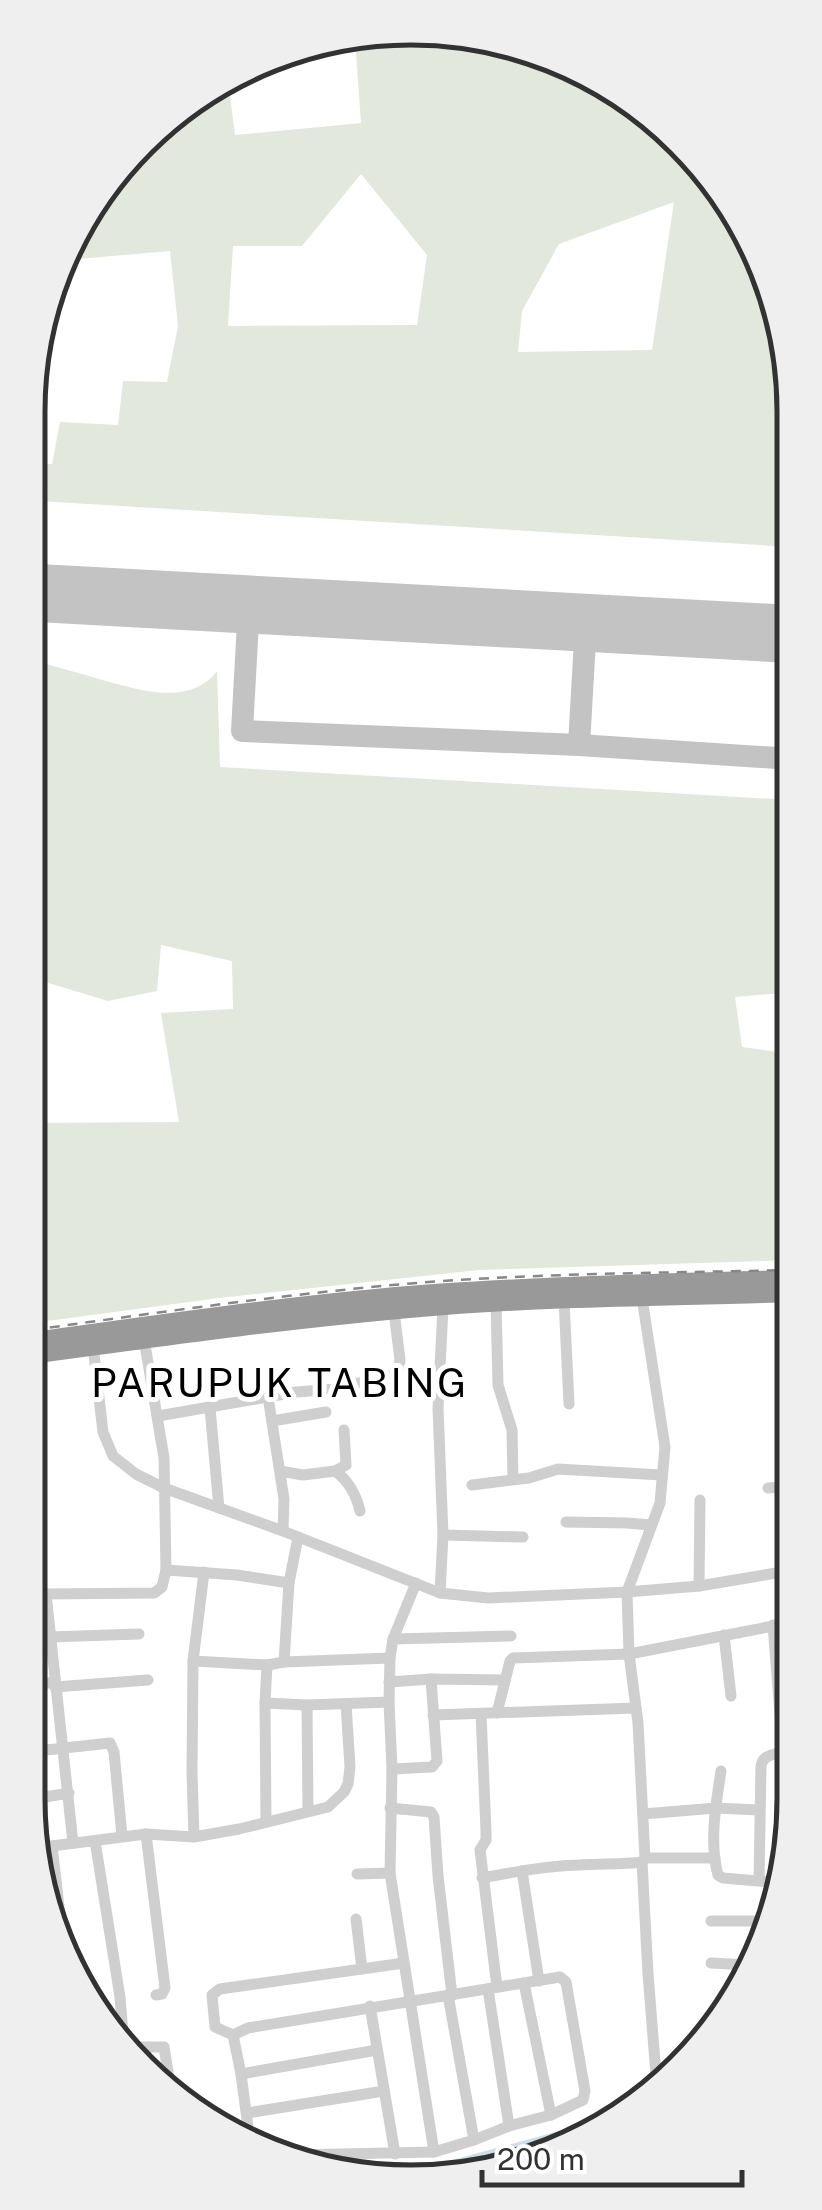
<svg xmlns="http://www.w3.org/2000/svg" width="822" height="2210" font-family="'Public Sans',sans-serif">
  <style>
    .green { fill: #e2e8dc; fill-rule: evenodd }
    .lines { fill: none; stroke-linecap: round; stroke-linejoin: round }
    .river { stroke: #cddfe9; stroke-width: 15 }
    .taxiway { stroke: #c3c3c3; stroke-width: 22 }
    .runway { stroke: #c3c3c3; stroke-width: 58 }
    .minor { stroke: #cfcfcf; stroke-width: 11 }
    .highway { stroke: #999; stroke-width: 18 }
    .rail { stroke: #878787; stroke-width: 2.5; stroke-dasharray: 10 8; stroke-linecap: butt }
    .labels { text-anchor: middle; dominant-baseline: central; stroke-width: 10; stroke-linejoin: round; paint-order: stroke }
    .quarter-label { font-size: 40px; letter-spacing: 2.5px; fill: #000; stroke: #fff }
    .rim { fill: none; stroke: #323232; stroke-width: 5 }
  </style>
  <rect width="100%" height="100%" fill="#fff"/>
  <g class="green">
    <path d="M396,33L511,41L603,79L699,158L755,242L791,360L792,547L39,501V464H52L60,422L118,425L123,381L167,382L178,326L170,251L66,260L107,177L217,81L228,80L235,135L361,123L355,39ZM361,174L427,255L417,325L228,326L233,246H302ZM674,202L652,350L518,352L522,311L559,244Z"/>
    <path d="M38,662C58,667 79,673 99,679C136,689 189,708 217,671L220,767L792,800L793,992L735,997L742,1047L793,1054V1260L479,1270L219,1298L32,1323L34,1123L179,1122L161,1013L233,1009L232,961L161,945L157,991L108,1001L35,979Z"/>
  </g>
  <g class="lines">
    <path class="river" d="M338,2171L448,2169L606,2126"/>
    <g class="taxiway">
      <path d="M249,604L242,731L579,745L792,759"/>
      <path d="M579,745L586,622"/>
    </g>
    <path class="runway" d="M38,593L792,634"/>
    <g class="minor">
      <path d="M564,1300L569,1404"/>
      <path d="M496,1303L498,1385L512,1430L513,1479"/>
      <path d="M93,1346L103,1432L113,1456L136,1474L164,1488L283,1531L440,1593L488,1598L627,1592L699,1586L794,1570"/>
      <path d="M268,1397L284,1499L283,1531"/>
      <path d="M210,1408L219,1508"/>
      <path d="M158,1416L296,1392L336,1389L393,1374L399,1368L400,1360L394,1311"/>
      <path d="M272,1421L326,1412"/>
      <path d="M280,1471L303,1475L335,1471C349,1481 356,1494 360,1511"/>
      <path d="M335,1471L346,1465L344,1430"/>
      <path d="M472,1485L529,1478L558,1469L661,1475"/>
      <path d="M768,1488L794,1486"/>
      <path d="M566,1522L627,1523L651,1525"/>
      <path d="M443,1535L523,1537"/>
      <path d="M30,1549L39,1548V1594H46L73,1843"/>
      <path d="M166,1570L237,1575L289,1583"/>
      <path d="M699,1586L700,1500"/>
      <path d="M440,1593L443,1535L438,1408L443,1307"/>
      <path d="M46,1594L154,1593L162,1587L166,1570L164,1458L144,1339"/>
      <path d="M773,1625L783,1752L787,1755L794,1756"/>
      <path d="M724,1635L731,1696"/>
      <path d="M393,1639L416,1583"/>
      <path d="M29,1640L50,1637L139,1634"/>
      <path d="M193,1661L267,1665L284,1662L390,1658"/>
      <path d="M284,1662L289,1583L298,1537"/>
      <path d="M389,1682L431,1679L505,1680"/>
      <path d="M29,1686L55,1682"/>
      <path d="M55,1687L148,1680"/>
      <path d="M265,1703L307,1705L389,1702"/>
      <path d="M307,1705L308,1810"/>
      <path d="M497,1713L510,1661L513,1658L629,1654L794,1622"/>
      <path d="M481,1714L486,1831V1840L480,1850L497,1987"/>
      <path d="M433,1715L636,1708"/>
      <path d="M28,1752L110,1743L114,1752L122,1836"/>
      <path d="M392,1769L432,1767L437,1761L431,1679"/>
      <path d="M721,1771C716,1804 709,1843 718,1875L723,1878L783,1883"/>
      <path d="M28,1800L69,1793"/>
      <path d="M390,1808L431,1812L434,1817L438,1876L452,1995"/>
      <path d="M643,1814L716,1808L758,1810"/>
      <path d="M266,1821L265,1703L267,1665"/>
      <path d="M146,1834L165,1988L162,1994L156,1995"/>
      <path d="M194,1837L192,1772L193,1661L204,1572"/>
      <path d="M95,1841L120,1997L124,2047"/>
      <path d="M52,1846L64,1950"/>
      <path d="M36,1848L146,1834L194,1837L239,1829L328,1807L344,1792L348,1784L350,1767L346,1704"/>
      <path d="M645,1858H715"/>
      <path d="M642,1862L648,1974L657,2087"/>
      <path d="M522,1871L539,1981"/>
      <path d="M357,1874L390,1873"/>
      <path d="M482,1878C514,1872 546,1866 578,1865C600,1863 621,1865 642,1862L645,1858L638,1723L629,1654L627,1592L660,1503L665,1447L642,1298"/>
      <path d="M759,1880L761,1766C763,1755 772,1755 783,1752"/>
      <path d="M356,1919L362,1969"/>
      <path d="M711,1921H770"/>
      <path d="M770,1921L772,1883"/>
      <path d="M711,1963L749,1965"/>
      <path d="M524,1983L551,2115"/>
      <path d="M488,1989L509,2126"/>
      <path d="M448,1995L474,2140"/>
      <path d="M370,2006L395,2154"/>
      <path d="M233,2035L241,2074L250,2142"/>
      <path d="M120,2047H164L170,2084L168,2089"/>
      <path d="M241,2074L377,2050"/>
      <path d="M247,2113L384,2091"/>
      <path d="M434,2152L390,1873L392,1769L389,1702L390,1658L393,1639L511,1636"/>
      <path d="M291,2155L434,2152L474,2140L509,2126L551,2115L583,2100L585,2091L566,1982L560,1977L248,2028L233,2035L215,2027L212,1995L220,1989L404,1963"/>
      <path d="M477,2175H479"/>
    </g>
    <g class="highway">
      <path d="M32,1341C166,1323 299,1303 434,1293C554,1285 673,1282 793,1279"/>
      <path d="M31,1355C169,1336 307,1317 445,1306C561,1297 677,1297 793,1293"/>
    </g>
    <path class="rail" d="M32,1330C155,1313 279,1295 404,1284C533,1273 663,1273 793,1270"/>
  </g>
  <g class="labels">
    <g class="quarter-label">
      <text x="280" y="1382">PARUPUK TABING</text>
    </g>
  </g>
  <path d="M0 0H822V2210H0ZM411 45H411A366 366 0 0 1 777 411V1799A366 366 0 0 1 411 2165H411A366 366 0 0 1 45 1799V411A366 366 0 0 1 411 45Z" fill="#efefef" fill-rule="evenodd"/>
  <path class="rim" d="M411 45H411A366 366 0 0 1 777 411V1799A366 366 0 0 1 411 2165H411A366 366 0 0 1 45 1799V411A366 366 0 0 1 411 45Z"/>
  <path d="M482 2170v15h260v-15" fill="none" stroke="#323232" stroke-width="5"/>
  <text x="497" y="2170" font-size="30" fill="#323232" stroke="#ffffff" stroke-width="8" paint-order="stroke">200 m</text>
</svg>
